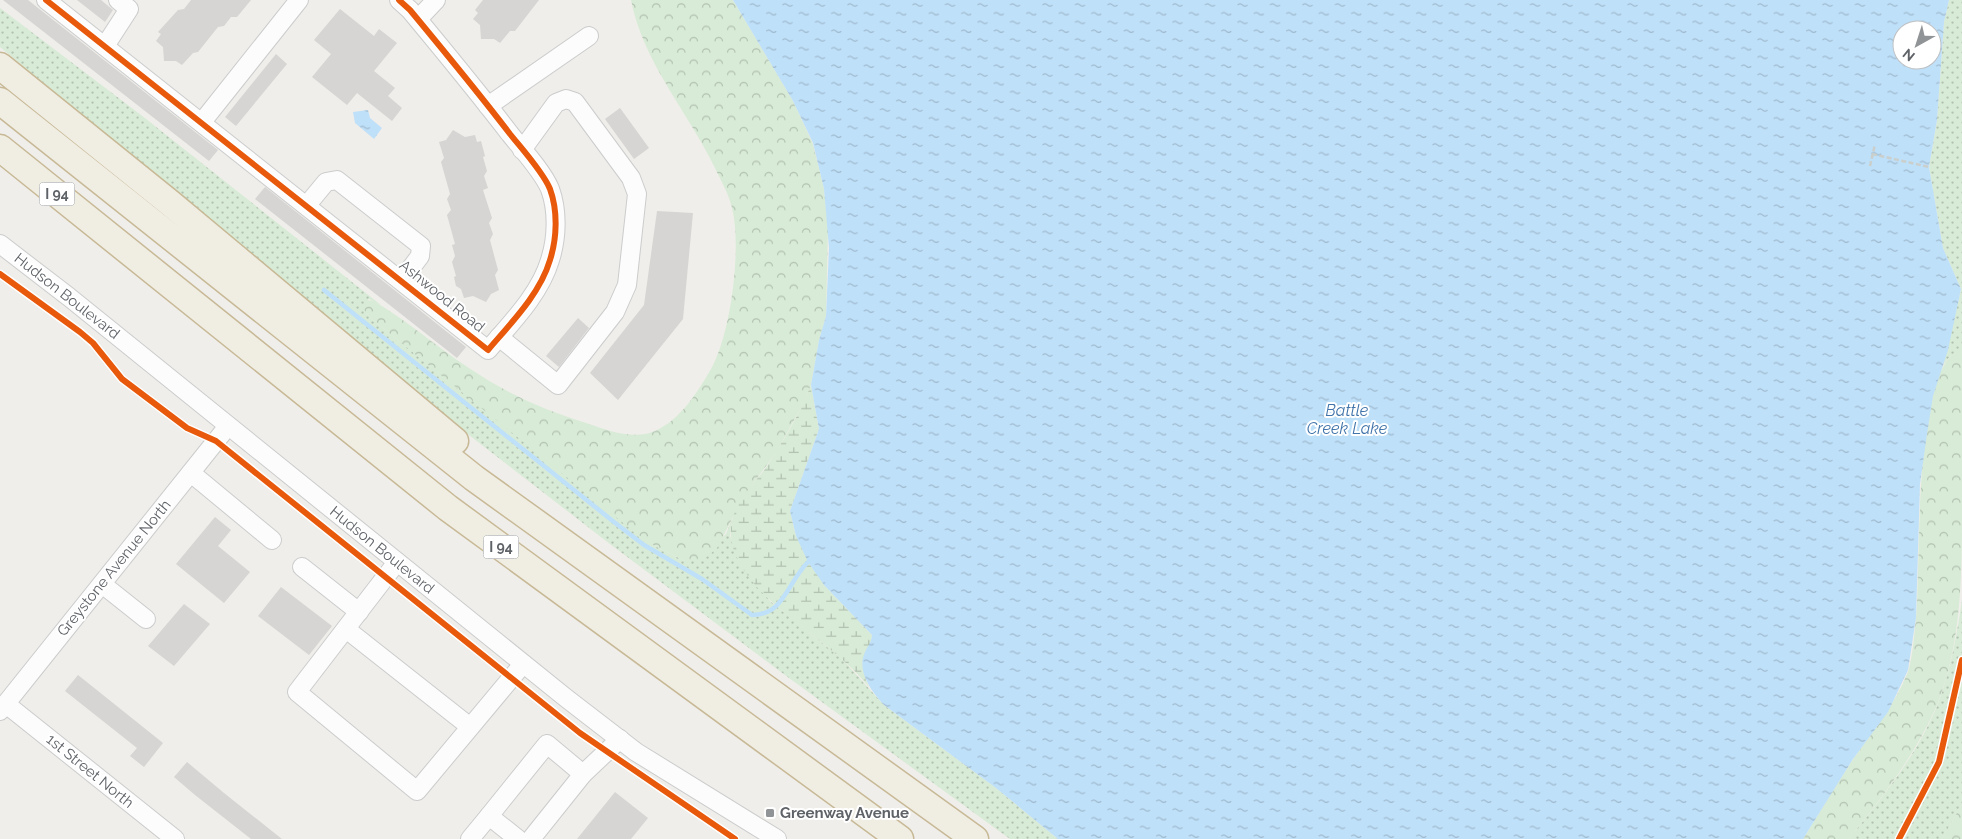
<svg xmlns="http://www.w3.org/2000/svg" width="1962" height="839" font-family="Raleway,sans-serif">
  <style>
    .grass { fill: url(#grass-dots) }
    .forest { fill: url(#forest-crowns) }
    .wetland { fill: url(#wetland-marsh) }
    .water { fill: url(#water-ripples); fill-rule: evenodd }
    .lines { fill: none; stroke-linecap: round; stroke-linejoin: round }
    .stream { stroke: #bfe0f9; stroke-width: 4.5 }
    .building { fill: #d6d5d3 }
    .minor-casing { stroke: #cbcccc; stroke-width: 20 }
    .highway-casing { stroke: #c8b996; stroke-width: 29 }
    .path { stroke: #cacfcc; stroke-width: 2.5; stroke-dasharray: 5 2.5; stroke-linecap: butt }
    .minor { stroke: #fdfcfc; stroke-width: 18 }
    .highway { stroke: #f0ede3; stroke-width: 26 }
    .cycleway-casing { stroke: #fff; stroke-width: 9 }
    .cycleway { stroke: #e8590c; stroke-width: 6 }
    .poi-dot { fill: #919496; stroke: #fff; stroke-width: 2 }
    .labels { text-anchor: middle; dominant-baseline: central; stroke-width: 4; stroke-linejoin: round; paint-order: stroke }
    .shield { fill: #fff; stroke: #8f9295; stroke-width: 1 }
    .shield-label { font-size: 14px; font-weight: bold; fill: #5f6368 }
    .street-label { font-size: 15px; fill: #5f6368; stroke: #fff }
    .poi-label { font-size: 15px; font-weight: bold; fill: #5f6368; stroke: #fff; text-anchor: start }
    .water-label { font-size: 16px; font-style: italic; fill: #4174aa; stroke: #fff }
  </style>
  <defs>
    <pattern id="grass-dots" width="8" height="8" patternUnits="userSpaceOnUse" patternTransform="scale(1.25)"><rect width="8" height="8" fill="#d8ebd6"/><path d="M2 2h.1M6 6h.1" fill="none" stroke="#b2c2b1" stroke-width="1.8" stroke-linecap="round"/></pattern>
    <pattern id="forest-crowns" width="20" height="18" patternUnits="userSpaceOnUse" patternTransform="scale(1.25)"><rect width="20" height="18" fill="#d8ebd6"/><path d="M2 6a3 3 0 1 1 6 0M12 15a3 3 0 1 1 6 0" fill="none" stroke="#b2c2b1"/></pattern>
    <pattern id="wetland-marsh" width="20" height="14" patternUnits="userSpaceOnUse" patternTransform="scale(1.25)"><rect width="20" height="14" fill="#d8ebd6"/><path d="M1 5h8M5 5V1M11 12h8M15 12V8" fill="none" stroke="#b2c2b1"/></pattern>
    <pattern id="water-ripples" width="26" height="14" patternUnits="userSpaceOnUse" patternTransform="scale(1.25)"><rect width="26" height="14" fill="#bfe0f9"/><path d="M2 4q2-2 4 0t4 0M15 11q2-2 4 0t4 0" fill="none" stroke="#9eb9cd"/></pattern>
  </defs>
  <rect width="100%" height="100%" fill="#efeeea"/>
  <g class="grass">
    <path d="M1949,0H1962V351C1954,351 1947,359 1943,366L1961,289L1943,248L1929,167L1937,120L1944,22Z"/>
    <path d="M0,8L141,115L381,305L369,299L364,304L367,314L373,320L653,545L685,561H698L726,534L732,519L730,536L744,568L770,601L842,659L884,705L996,788L1058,839H1010L789,678L610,544L456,425L0,47Z"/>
    <path d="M1962,600V804L1942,839H1849C1883,796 1919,753 1939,701C1951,668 1957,634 1962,600Z"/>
  </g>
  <g class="forest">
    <path d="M631,0H733L793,101L813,144L824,189L828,228L826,316L819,340L811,385L803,404L777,451L744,496L717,548L708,556L698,561H685L653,545L633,531L373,320C367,314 360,309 366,300L374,301C412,324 445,354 483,377C516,398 551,412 589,424C609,431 634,440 655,431C680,420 698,392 711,369C731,334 742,247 732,208C729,194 721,181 715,168C688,112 643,62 631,0Z"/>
    <path d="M1958,351H1962C1962,403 1962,454 1962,506C1962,573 1962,640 1938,703C1916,754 1883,796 1849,839H1803C1820,812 1836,784 1854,758C1874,730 1895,704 1908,672C1913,656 1914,635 1916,619C1921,571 1913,371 1958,351Z"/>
    <path d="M1962,804V839H1942Z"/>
  </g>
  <path class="wetland" d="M811,385L819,429L790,511L796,536L824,585L872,635L871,644L865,652L866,680L869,687C856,671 841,658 825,645C789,616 710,565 736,509C743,494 755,482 765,469C783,442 799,415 811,385Z"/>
  <g class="water">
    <path d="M733,0H1949L1944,22L1937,120L1929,167L1943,248L1961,289L1948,350L1933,396L1927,434L1920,484L1916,618L1908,670L1888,712L1853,759L1803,839H1058L996,788L884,705C872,692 856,671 865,652C868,645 871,644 872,635L824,585L808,562L796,536L790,511L819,429L811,385L819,340L826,316L829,248L824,189L813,143L793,101ZM1902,30H1932V60H1902Z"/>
    <path d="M368,110L370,118L382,128L374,139L355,123L353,112Z"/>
  </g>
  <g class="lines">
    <path class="stream" d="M324,290L614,522L644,545L702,579L752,615C784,615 787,583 808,562"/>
  </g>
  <g class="building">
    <path d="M3,0H28L218,150L209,161Z"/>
    <path d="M77,0H101L113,10L105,22Z"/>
    <path d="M191,0H251L237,17H231L224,26L218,27L198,52L193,53L182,65L176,61H164L163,47L156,41L161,34L158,32L178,10L184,9Z"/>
    <path d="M483,0H539L515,31H510L500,43L494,39H481L480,25L473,19L478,13L475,10Z"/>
    <path d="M340,9L374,36L379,29L397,43L374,71L395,88L388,96L402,108L392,121L357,93L347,105L312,77L331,54L314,40Z"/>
    <path d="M276,54L287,64L236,126L225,117Z"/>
    <path d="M620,108L649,148L634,159L605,119Z"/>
    <path d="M453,130L465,137L475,135L477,142L481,141L485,156L483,157L487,171L484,176L488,188L483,190L492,218L489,223L493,234L490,240L498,270L495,275L499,290L491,294L486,302L473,296L464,298L461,289L456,286L454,277L456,276L452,262L455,256L452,245L455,244L447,215L451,210L447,199L450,194L441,162L444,158L439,142L446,140Z"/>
    <path d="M265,187L466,347L457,358L255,199Z"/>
    <path d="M657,211L693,213L683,319L618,400L590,373L644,305Z"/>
    <path d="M578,318L589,328L559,367L546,356Z"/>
    <path d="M215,517L231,530L218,546L250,572L224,603L176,564Z"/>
    <path d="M281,587L332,626L309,655L258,616Z"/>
    <path d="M184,604L210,624L174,666L148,646Z"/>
    <path d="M78,675L163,743L144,767L130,756L137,748L65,691Z"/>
    <path d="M187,762L224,793L282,839H251L195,795L174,777Z"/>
    <path d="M615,792L648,818L631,839H577Z"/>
  </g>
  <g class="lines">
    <defs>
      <g id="minor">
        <path d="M46,0L488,350C511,323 540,294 550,260C557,238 558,211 550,189C543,172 522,149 510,134C478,92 444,51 410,10L399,0"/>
        <path d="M418,19L436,0"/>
        <path d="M105,46L129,9L118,0"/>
        <path d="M488,106L589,36"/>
        <path d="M202,122L299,0"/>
        <path d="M307,205L326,182L337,180L421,246L420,256L402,280"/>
        <path d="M0,244L69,297L566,698L636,752L777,839"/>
        <path d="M499,337L558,385L615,312L627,285L637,194L631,178L575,102L566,99L556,103L522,150"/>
        <path d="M191,473L272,540"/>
        <path d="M397,562L297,692L417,791L523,664"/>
        <path d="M302,567L359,612"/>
        <path d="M102,584L146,619"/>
        <path d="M346,629L469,726"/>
        <path d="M6,704L175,839"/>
        <path d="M0,711L228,426"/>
        <path d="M470,839L489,816"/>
        <path d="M518,839L489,816L547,744L583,774"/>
        <path d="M531,839L583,774L620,739"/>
      </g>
      <g id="highway">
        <path d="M0,66L170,203L455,441"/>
        <path d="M0,101L474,478L975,839"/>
        <path d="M0,148L448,508L900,839"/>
      </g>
    </defs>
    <use href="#minor" class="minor-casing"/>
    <use href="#highway" class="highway-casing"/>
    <g class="path">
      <path d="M1872,154L1929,167"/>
      <path d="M1870,166L1875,144"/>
    </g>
    <use href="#minor" class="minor"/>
    <use href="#highway" class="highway"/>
    <defs>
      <g id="cycleway">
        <path d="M46,0L488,350C511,323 540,294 550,260C557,238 558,211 550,189C543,172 522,149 510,134C478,92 444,51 410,10L399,0"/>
        <path d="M0,274L80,332L93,343L122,379L187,428L216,441L580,733L735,839"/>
        <path d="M1899,839L1939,762L1962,660"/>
      </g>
    </defs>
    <use href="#cycleway" class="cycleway-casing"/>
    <use href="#cycleway" class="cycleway"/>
  </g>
  <rect class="poi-dot" x="765" y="808" width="10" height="10" rx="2.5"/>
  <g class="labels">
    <g class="shield">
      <rect x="39.5" y="182.5" width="35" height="23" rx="4"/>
      <rect x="483.5" y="535.5" width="35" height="23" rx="4"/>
    </g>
    <g class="shield-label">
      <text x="57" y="194">I 94</text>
      <text x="501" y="547">I 94</text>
    </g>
    <g class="street-label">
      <text transform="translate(67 296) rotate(38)">Hudson Boulevard</text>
      <text transform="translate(442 296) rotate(39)">Ashwood Road</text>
      <text transform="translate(382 550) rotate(39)">Hudson Boulevard</text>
      <text transform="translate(114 568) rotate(-51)">Greystone Avenue North</text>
      <text transform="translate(90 771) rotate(39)">1st Street North</text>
    </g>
    <g class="poi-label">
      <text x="780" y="813">Greenway Avenue</text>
    </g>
    <g class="water-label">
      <text x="1347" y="410">Battle<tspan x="1347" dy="18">Creek Lake</tspan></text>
    </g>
  </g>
  <g transform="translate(1917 45) rotate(219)"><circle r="24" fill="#ffffff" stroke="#bfc1c3"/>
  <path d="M0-4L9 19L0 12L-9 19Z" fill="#919496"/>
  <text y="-8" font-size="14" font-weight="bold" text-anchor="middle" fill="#5f6368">N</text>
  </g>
</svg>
